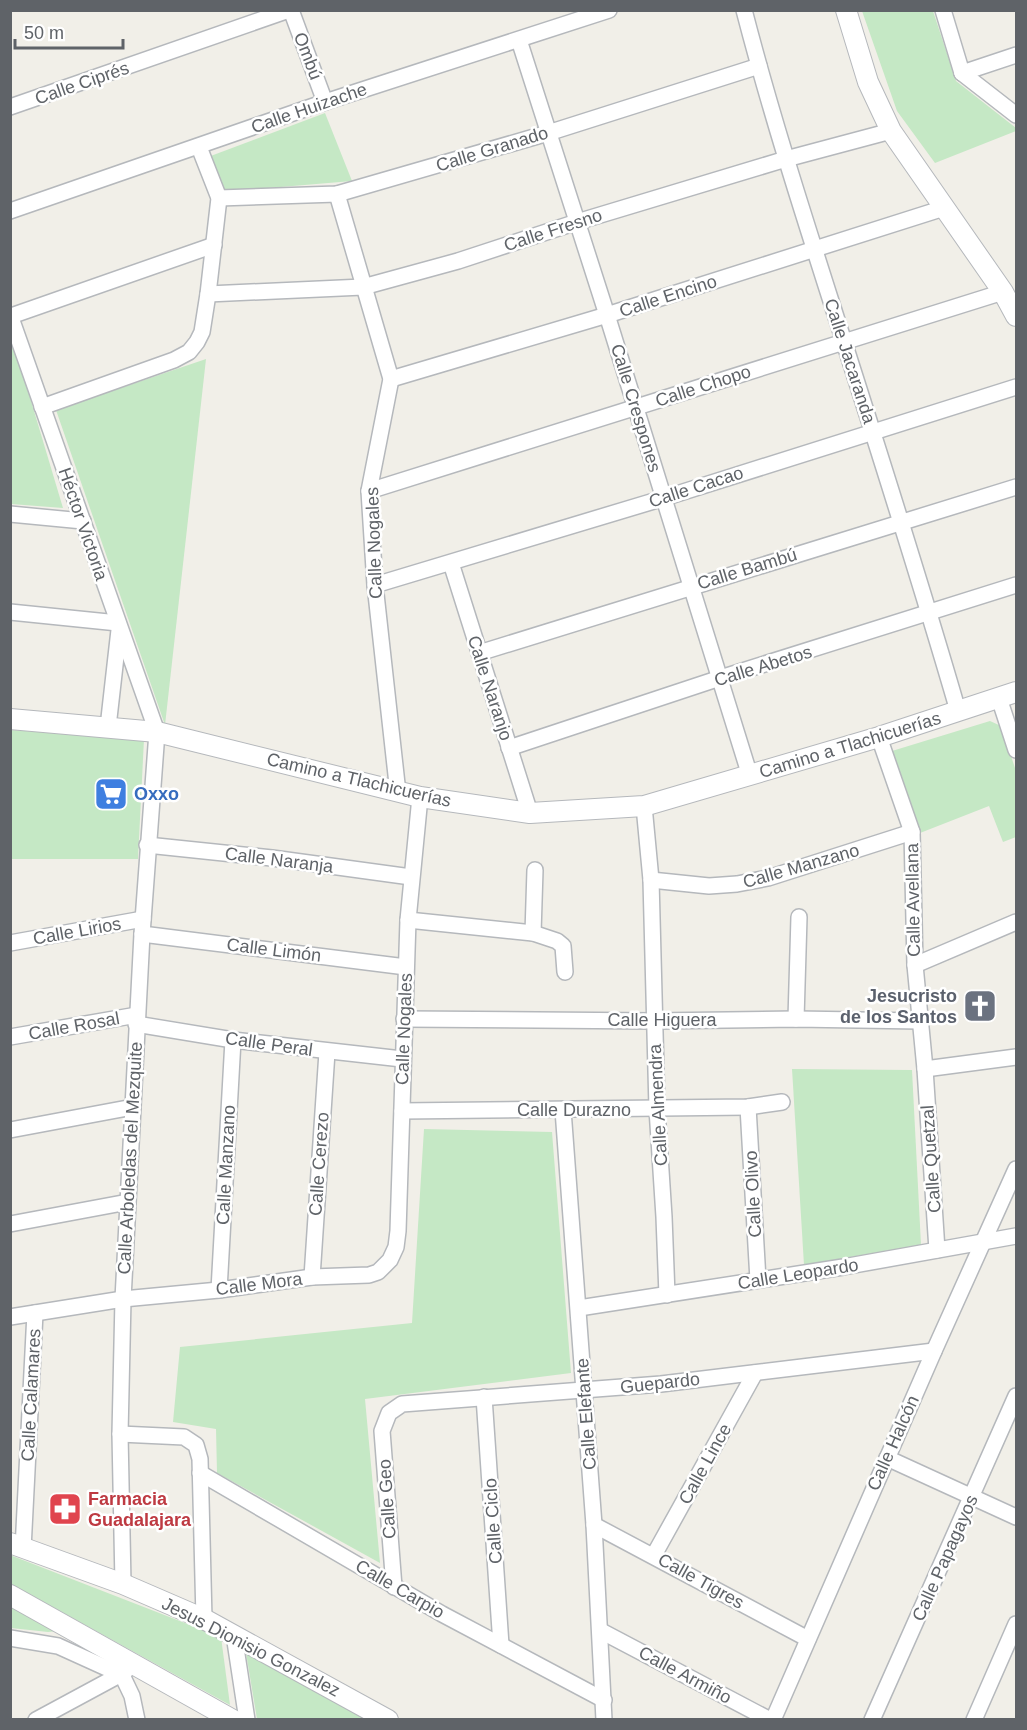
<svg xmlns="http://www.w3.org/2000/svg" width="1027" height="1730" font-family="Arial,sans-serif">
  <style>
    .green { fill: #c5e8c5 }
    .lines { fill: none; stroke-linecap: round; stroke-linejoin: round }
    .minor-casing { stroke: #b5b8bc; stroke-width: 18 }
    .tertiary-casing { stroke: #b5b8bc; stroke-width: 22 }
    .minor { stroke: #fff; stroke-width: 15 }
    .tertiary { stroke: #fff; stroke-width: 20 }
    .labels { text-anchor: middle; dominant-baseline: central; stroke-width: 5; stroke-linejoin: round; paint-order: stroke }
    .street-label { font-size: 18px; fill: #5f6368; stroke: #fff }
    .shop-label { font-size: 18px; font-weight: bold; fill: #366cbe; stroke: #fff; text-anchor: start }
    .worship-label { font-size: 18px; font-weight: bold; fill: #5b616d; stroke: #fff; text-anchor: end }
    .health-label { font-size: 18px; font-weight: bold; fill: #be3a42; stroke: #fff; text-anchor: start }
  </style>
  <rect width="100%" height="100%" fill="#f1efe8"/>
  <g class="green">
    <path d="M862,11H933L956,81L1016,128V131L935,163L897,111Z"/>
    <path d="M325,113L352,181L223,192L208,157Z"/>
    <path d="M11,334L63,508L11,504Z"/>
    <path d="M206,359L165,725L56,410Z"/>
    <path d="M990,721L1001,726L1016,771V837L1003,842L989,806L920,833L892,751Z"/>
    <path d="M10,730L144,739L138,859H11Z"/>
    <path d="M792,1069L912,1070L921,1245L804,1265Z"/>
    <path d="M424,1129L552,1132L571,1373L365,1399L380,1563L217,1473L216,1429L173,1422L180,1347L412,1323Z"/>
    <path d="M10,1555L221,1637L230,1705L11,1584Z"/>
    <path d="M10,1605L58,1631L48,1632L11,1628Z"/>
    <path d="M246,1653L370,1719H257Z"/>
  </g>
  <g class="lines">
    <defs>
      <g id="minor">
        <path d="M291,10L325,102"/>
        <path d="M744,10C773,122 809,232 844,342C883,464 922,587 958,711"/>
        <path d="M943,10L962,73"/>
        <path d="M519,40L607,315L750,776"/>
        <path d="M962,73L1016,115"/>
        <path d="M962,73L1016,55"/>
        <path d="M10,107L289,10"/>
        <path d="M337,194L391,379L369,491L375,585L398,793"/>
        <path d="M219,198L337,194L548,133L759,66"/>
        <path d="M10,211L325,102L609,10"/>
        <path d="M208,294L363,287L458,261L577,222L786,159L891,131"/>
        <path d="M10,315L157,732L142,934L123,1299L120,1434L123,1584"/>
        <path d="M11,316L214,245"/>
        <path d="M391,379L607,315L944,208"/>
        <path d="M42,407L174,360L189,352L197,342L202,332L208,294L219,198L199,147"/>
        <path d="M369,491L1003,292"/>
        <path d="M10,514L83,521"/>
        <path d="M451,563L530,813"/>
        <path d="M375,585L664,498L1016,387"/>
        <path d="M10,612L118,623"/>
        <path d="M479,653L1016,487"/>
        <path d="M999,698L1016,750"/>
        <path d="M108,727L119,630"/>
        <path d="M879,737L912,832L915,965L925,1069L937,1250"/>
        <path d="M509,748L720,678L1016,585"/>
        <path d="M644,806L651,880L657,1109L664,1217L667,1295"/>
        <path d="M147,845L272,858L411,877"/>
        <path d="M651,880L709,886L737,884L768,878L912,832"/>
        <path d="M408,920L533,933L557,941L563,946L565,972"/>
        <path d="M533,933L535,870"/>
        <path d="M142,934L406,967"/>
        <path d="M10,943L143,919"/>
        <path d="M915,965L1016,922"/>
        <path d="M404,1019L654,1021L796,1019L920,1021"/>
        <path d="M796,1019L799,917"/>
        <path d="M136,1024L233,1040L402,1059"/>
        <path d="M10,1037L137,1015"/>
        <path d="M925,1069L1016,1057"/>
        <path d="M748,1107L758,1280"/>
        <path d="M563,1110L594,1525L604,1720"/>
        <path d="M402,1111L748,1107L782,1102"/>
        <path d="M10,1130L133,1107"/>
        <path d="M10,1224L128,1202"/>
        <path d="M312,1277L327,1052"/>
        <path d="M219,1290L233,1040"/>
        <path d="M579,1308L843,1267L1016,1236"/>
        <path d="M10,1317L123,1299L219,1290L312,1277L369,1275L378,1272L390,1260L396,1247L398,1231L408,920L420,797"/>
        <path d="M484,1397L501,1645"/>
        <path d="M120,1434L184,1437L196,1445L200,1459L204,1619"/>
        <path d="M887,1458L1016,1517"/>
        <path d="M200,1473L442,1614L604,1700"/>
        <path d="M594,1525L808,1639"/>
        <path d="M23,1549L35,1313"/>
        <path d="M654,1555L755,1373"/>
        <path d="M394,1587L382,1431L389,1413L402,1404L661,1384L934,1351"/>
        <path d="M601,1631L770,1720"/>
        <path d="M234,1635L247,1720"/>
        <path d="M10,1638L58,1646L122,1675L132,1696L137,1720"/>
        <path d="M36,1720L125,1672"/>
        <path d="M773,1720L934,1351L1016,1169"/>
        <path d="M872,1720L1016,1396"/>
        <path d="M974,1720L1016,1624"/>
      </g>
      <g id="tertiary">
        <path d="M846,10L868,82L891,131L1003,292L1016,316"/>
        <path d="M10,719L157,732L420,797L530,813L644,806L879,737L1016,692"/>
        <path d="M10,1543L123,1584L204,1619L388,1720"/>
        <path d="M10,1595L233,1720"/>
      </g>
    </defs>
    <use href="#minor" class="minor-casing"/>
    <use href="#tertiary" class="tertiary-casing"/>
    <use href="#minor" class="minor"/>
    <use href="#tertiary" class="tertiary"/>
  </g>
  <defs>
    <symbol id="supermarket-square" viewBox="-11 -11 22 22"><rect x="-9" y="-9" width="18" height="18" rx="4" fill="#3f7fe0" stroke="#fff"/><path d="M-6-5.5h2.5l.6 2H6L4.5 2H-2.5L-4.4-4H-6ZM-1.5 3.2a1.3 1.3 0 1 0 .1 0ZM3 3.2a1.3 1.3 0 1 0 .1 0Z" fill="#fff"/></symbol>
    <symbol id="church-square" viewBox="-11 -11 22 22"><rect x="-9" y="-9" width="18" height="18" rx="4" fill="#6b7280" stroke="#fff"/><path d="M-1.2-6h2.4v3.5h3.3v2.4h-3.3V6h-2.4V-.1h-3.3v-2.4h3.3Z" fill="#fff"/></symbol>
    <symbol id="pharmacy-square" viewBox="-11 -11 22 22"><rect x="-9" y="-9" width="18" height="18" rx="4" fill="#e0444e" stroke="#fff"/><path d="M-2-6h4v4h4v4h-4v4h-4v-4h-4v-4h4Z" fill="#fff"/></symbol>
  </defs>
  <g fill-rule="evenodd">
    <use href="#supermarket-square" x="92" y="775" width="38" height="38"/>
    <use href="#church-square" x="961" y="987" width="38" height="38"/>
    <use href="#pharmacy-square" x="46" y="1490" width="38" height="38"/>
  </g>
  <g class="labels">
    <g class="street-label">
      <text transform="translate(308 56) rotate(69)">Ombú</text>
      <text transform="translate(82 83) rotate(-19)">Calle Ciprés</text>
      <text transform="translate(309 108) rotate(-19)">Calle Huizache</text>
      <text transform="translate(492 149) rotate(-17)">Calle Granado</text>
      <text transform="translate(553 230) rotate(-18)">Calle Fresno</text>
      <text transform="translate(668 296) rotate(-18)">Calle Encino</text>
      <text transform="translate(850 361) rotate(72)">Calle Jacaranda</text>
      <text transform="translate(703 386) rotate(-18)">Calle Chopo</text>
      <text transform="translate(636 408) rotate(73)">Calle Crespones</text>
      <text transform="translate(696 487) rotate(-18)">Calle Cacao</text>
      <text transform="translate(83 524) rotate(71)">Héctor Victoria</text>
      <text transform="translate(374 543) rotate(-92)">Calle Nogales</text>
      <text transform="translate(747 569) rotate(-17)">Calle Bambú</text>
      <text transform="translate(763 666) rotate(-17)">Calle Abetos</text>
      <text transform="translate(490 688) rotate(72)">Calle Naranjo</text>
      <text transform="translate(850 745) rotate(-17)">Camino a Tlachicuerías</text>
      <text transform="translate(359 780) rotate(13)">Camino a Tlachicuerías</text>
      <text transform="translate(279 860) rotate(7)">Calle Naranja</text>
      <text transform="translate(801 866) rotate(-16)">Calle Manzano</text>
      <text transform="translate(913 900) rotate(-91)">Calle Avellana</text>
      <text transform="translate(77 931) rotate(-10)">Calle Lirios</text>
      <text transform="translate(274 950) rotate(7)">Calle Limón</text>
      <text x="662" y="1020">Calle Higuera</text>
      <text transform="translate(74 1026) rotate(-10)">Calle Rosal</text>
      <text transform="translate(404 1029) rotate(-88)">Calle Nogales</text>
      <text transform="translate(269 1044) rotate(8)">Calle Peral</text>
      <text transform="translate(658 1105) rotate(-93)">Calle Almendra</text>
      <text x="574" y="1110">Calle Durazno</text>
      <text transform="translate(130 1158) rotate(-87)">Calle Arboledas del Mezquite</text>
      <text transform="translate(931 1159) rotate(-94)">Calle Quetzal</text>
      <text transform="translate(319 1164) rotate(-86)">Calle Cerezo</text>
      <text transform="translate(226 1165) rotate(-87)">Calle Manzano</text>
      <text transform="translate(753 1194) rotate(-93)">Calle Olivo</text>
      <text transform="translate(798 1274) rotate(-9)">Calle Leopardo</text>
      <text transform="translate(259 1284) rotate(-7)">Calle Mora</text>
      <text transform="translate(660 1383) rotate(-6)">Guepardo</text>
      <text transform="translate(31 1395) rotate(-87)">Calle Calamares</text>
      <text transform="translate(586 1414) rotate(-94)">Calle Elefante</text>
      <text transform="translate(893 1443) rotate(-66)">Calle Halcón</text>
      <text transform="translate(705 1464) rotate(-61)">Calle Lince</text>
      <text transform="translate(387 1499) rotate(-94)">Calle Geo</text>
      <text transform="translate(493 1521) rotate(-94)">Calle Ciclo</text>
      <text transform="translate(945 1558) rotate(-66)">Calle Papagayos</text>
      <text transform="translate(701 1581) rotate(29)">Calle Tigres</text>
      <text transform="translate(400 1589) rotate(30)">Calle Carpio</text>
      <text transform="translate(251 1647) rotate(27)">Jesus Dionisio Gonzalez</text>
      <text transform="translate(685 1675) rotate(28)">Calle Armiño</text>
    </g>
    <g class="shop-label">
      <text x="134" y="794">Oxxo</text>
    </g>
    <g class="worship-label">
      <text x="957" y="996">Jesucristo<tspan x="957" dy="21">de los Santos</tspan></text>
    </g>
    <g class="health-label">
      <text x="88" y="1499">Farmacia<tspan x="88" dy="21">Guadalajara</tspan></text>
    </g>
  </g>
  <rect width="1027" height="1730" fill="none" stroke="#5f6368" stroke-width="24"/>
  <path d="M15 39v9h108v-9" fill="none" stroke="#5f6368" stroke-width="3"/>
  <text x="24" y="39" font-size="18" fill="#5f6368" stroke="#ffffff" stroke-width="4.5" paint-order="stroke">50 m</text>
</svg>
